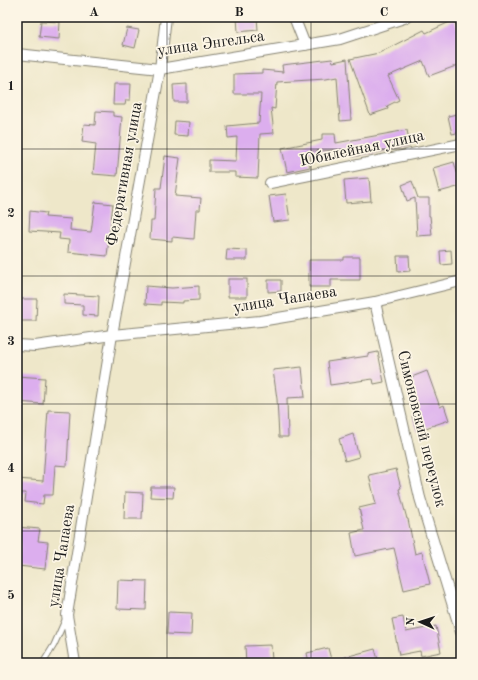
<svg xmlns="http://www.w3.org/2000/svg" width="478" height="680" font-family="'Old Standard TT',serif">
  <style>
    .building { fill: #dcaeee }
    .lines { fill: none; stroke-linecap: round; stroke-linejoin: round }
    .lane-casing { stroke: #858272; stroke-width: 7 }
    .street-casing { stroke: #858272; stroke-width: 12 }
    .lane { stroke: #fff; stroke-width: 5 }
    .street { stroke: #fff; stroke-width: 10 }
    .grid { fill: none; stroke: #1c1c1c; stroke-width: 1; stroke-opacity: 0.55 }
    .labels { text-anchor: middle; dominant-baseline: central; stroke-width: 3.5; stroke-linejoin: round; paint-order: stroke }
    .street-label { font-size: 16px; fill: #1c1c1c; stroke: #fcf5e5 }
    .neatline { fill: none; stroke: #1c1c1c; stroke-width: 1.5 }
    .grid-label { font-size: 13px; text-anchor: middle; font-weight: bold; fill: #1c1c1c }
  </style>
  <rect width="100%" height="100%" fill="#fcf5e5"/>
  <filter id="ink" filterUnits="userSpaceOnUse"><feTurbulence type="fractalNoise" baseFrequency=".025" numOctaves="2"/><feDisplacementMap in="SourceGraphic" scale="8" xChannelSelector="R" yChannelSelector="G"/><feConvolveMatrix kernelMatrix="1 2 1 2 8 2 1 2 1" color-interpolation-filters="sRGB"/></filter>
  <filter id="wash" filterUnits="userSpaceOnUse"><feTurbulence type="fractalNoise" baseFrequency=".012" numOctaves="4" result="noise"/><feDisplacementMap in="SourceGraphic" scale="16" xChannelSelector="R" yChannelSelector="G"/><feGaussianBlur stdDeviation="0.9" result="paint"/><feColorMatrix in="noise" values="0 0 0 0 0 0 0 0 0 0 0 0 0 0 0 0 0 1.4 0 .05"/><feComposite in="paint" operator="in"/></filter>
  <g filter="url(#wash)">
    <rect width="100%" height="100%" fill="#eee7c9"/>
    <g id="blocks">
      <g class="building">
        <path d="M237,17H257L258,30L238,32Z"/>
        <path d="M454,20L461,36V64L429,76L423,61L388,76L399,100L387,106L388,109L370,115L350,59L379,53L424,30L426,33Z"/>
        <path d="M41,21L60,22L59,39L39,37Z"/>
        <path d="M127,28L139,30L135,48L123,45Z"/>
        <path d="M332,59L333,62L347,59L351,120L340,121L337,77L326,79L277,82L275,109L271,108L274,133L260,134L258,178L235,177V172H209V160L236,161L237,137L228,138L227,126L259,123L261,94H234V74L262,73V70L283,72L282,65Z"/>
        <path d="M114,84H131L130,100H126L125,105H113Z"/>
        <path d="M187,84V102H174L173,85Z"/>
        <path d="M96,111L113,112V116L122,117L117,176L93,174L96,144L82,142L84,124L95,125Z"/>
        <path d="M461,113V132L452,134L448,116Z"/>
        <path d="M175,121L189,122L188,136L174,135Z"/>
        <path d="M407,130L410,146L352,157L351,150L307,151L310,167L287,172L282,148L322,140V134H335L336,143Z"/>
        <path d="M165,156L180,158L175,196L201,198L200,210H196L194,239L172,237V241L150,239L151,221H154L156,188H161Z"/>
        <path d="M454,162L461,186L439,192L433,168Z"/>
        <path d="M369,178L371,201L346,203L344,180Z"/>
        <path d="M412,181L418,198H429V216H430L432,235L417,236L415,198L407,201L402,185Z"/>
        <path d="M286,194L290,220L273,222L269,196Z"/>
        <path d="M95,202L113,204L107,256L68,252L69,240L59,239L60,233L29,231L30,211L46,213L45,217L71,219L70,230L91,232Z"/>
        <path d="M227,249L247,250V260H226Z"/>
        <path d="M451,250L452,264L441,265L440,251Z"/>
        <path d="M397,256H409L410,271L398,272Z"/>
        <path d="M344,257H360V280H331V287H309V260H344Z"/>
        <rect x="228" y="279" width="19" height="18"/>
        <path d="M268,280H281V291L268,292Z"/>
        <path d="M146,286L172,288L199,286V300L183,301V303L161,302V305L145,304Z"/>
        <path d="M64,294L99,296L98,316L83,315V305L64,304Z"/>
        <path d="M21,299H37L36,321H21Z"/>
        <path d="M378,352L384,382L374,384L373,379L330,385L327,362L368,356V354Z"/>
        <path d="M302,367L305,397L287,398L288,437H279L277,399L273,370Z"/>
        <path d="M427,371L440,407L444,405L449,420L417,431L412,416L417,415L404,380Z"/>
        <path d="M17,376L45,378L43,404L17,402Z"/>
        <path d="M48,410L70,411L67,466L55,465L53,495H44L43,504L25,502L26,493H17V479L43,481Z"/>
        <path d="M353,434L359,457L345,461L339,439Z"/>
        <path d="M396,469L401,488L399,489L407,519H408L415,554L422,552L430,584L404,590L394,548L355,556L351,533L364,530L359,508L376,504L369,475Z"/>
        <path d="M151,487H174L173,498L150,497Z"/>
        <path d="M125,492L143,493L142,519H124Z"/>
        <path d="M17,527L40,529L38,541L48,542L45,569L18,566L20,539H17Z"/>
        <path d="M118,580L147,581L146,610L117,609Z"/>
        <path d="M168,612L192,613L191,635L167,634Z"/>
        <path d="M403,617L406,632L436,626L441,652L421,656L420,651L399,655L392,619Z"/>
        <path d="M271,645L272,661L246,663L245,646Z"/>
        <path d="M328,648L332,663H309L307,653Z"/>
        <path d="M375,649L379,663H335L334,660Z"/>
      </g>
    </g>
  </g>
  <g filter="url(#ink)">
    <use href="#blocks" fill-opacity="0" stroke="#858272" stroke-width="1"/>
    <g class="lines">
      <defs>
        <path id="lane" d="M43,663L54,645L66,618"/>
        <g id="street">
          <path d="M294,17L305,45"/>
          <path d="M17,54L160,69L340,39L407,17"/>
          <path d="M270,183L461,144"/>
          <path d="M375,302L420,498L461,632"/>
          <path d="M17,345L35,346L112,335L260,321L375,302L461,281"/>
          <path d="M75,663L67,615L112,335L160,69L166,17"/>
        </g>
      </defs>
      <use href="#lane" class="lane-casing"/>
      <use href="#street" class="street-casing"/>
      <use href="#lane" class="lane"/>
      <use href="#street" class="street"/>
    </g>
  </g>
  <path class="grid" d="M167,17V663M311,17V663M17,149H461M17,276H461M17,404H461M17,531H461"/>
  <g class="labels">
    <g class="street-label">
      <text transform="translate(211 44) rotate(-8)">улица Энгельса</text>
      <text transform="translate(362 149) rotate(-12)">Юбилейная улица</text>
      <text transform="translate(125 174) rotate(-80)">Федеративная улица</text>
      <text transform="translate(285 300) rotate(-9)">улица Чапаева</text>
      <text transform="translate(421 429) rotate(76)">Симоновский переулок</text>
      <text transform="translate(62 556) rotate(-81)">улица Чапаева</text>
    </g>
  </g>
  <rect width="478" height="680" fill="none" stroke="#fcf5e5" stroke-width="44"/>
  <g transform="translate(420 622) rotate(273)" stroke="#fcf5e5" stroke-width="3" paint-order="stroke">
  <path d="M0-3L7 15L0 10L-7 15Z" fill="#1c1c1c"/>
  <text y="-6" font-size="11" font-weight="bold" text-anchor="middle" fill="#1c1c1c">N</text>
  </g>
  <rect x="22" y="22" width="434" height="636" class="neatline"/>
  <g class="grid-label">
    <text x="94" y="16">A</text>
    <text x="239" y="16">B</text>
    <text x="384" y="16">C</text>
    <text x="11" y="90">1</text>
    <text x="11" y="217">2</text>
    <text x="11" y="345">3</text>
    <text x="11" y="472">4</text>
    <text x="11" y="599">5</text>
  </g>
</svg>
